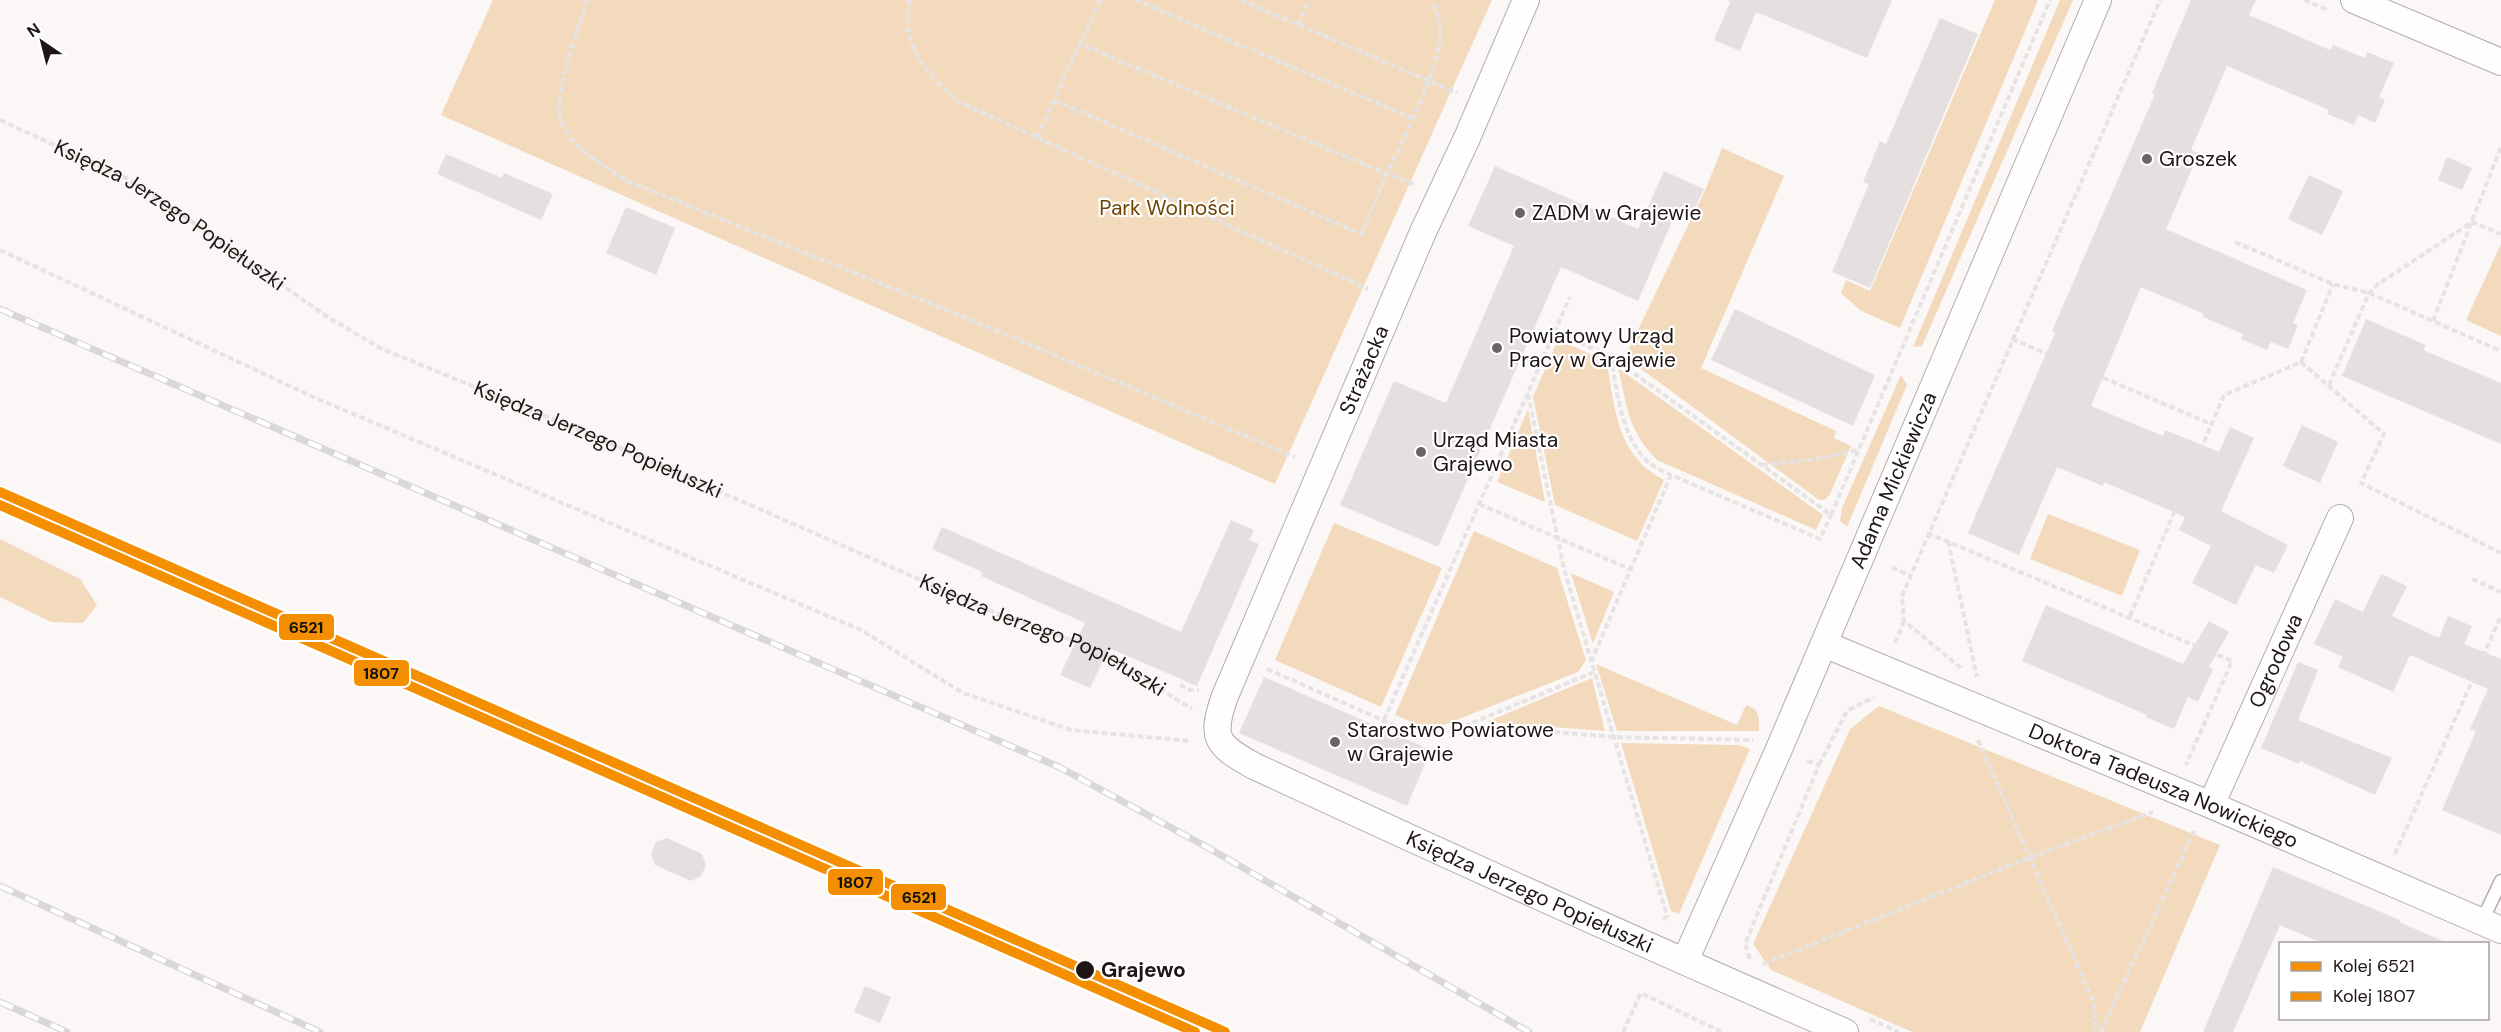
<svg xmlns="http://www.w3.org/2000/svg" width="2501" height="1032" font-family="'DM Sans',sans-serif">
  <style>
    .green { fill: #f4dabd }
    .building { fill: #e6dfe0 }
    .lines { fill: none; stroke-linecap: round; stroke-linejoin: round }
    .service-casing { stroke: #b4adac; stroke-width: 15 }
    .minor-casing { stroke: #b4adac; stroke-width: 28 }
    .path { stroke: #e5e3e3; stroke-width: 4; stroke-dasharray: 6 3; stroke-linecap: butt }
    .service { stroke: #fefefe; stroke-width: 12 }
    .minor { stroke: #fefefe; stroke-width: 26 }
    .rail-casing { stroke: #dad8d7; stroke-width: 7 }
    .rail { stroke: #fff; stroke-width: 4.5; stroke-dasharray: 14; stroke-linecap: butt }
    .rail-1-casing { stroke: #fff; stroke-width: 15 }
    .rail-2-casing { stroke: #fff; stroke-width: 15 }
    .rail-1 { stroke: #f48f01; stroke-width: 10 }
    .rail-2 { stroke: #f48f01; stroke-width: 10 }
    .poi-dot { fill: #6c6463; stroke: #fff; stroke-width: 2 }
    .stop-dot { fill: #1f1514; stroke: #fff; stroke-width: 2 }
    .labels { text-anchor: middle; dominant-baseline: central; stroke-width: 4.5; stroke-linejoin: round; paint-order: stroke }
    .poi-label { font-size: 21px; fill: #1f1514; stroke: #fff; text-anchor: start }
    .park-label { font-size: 21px; fill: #6e4400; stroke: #fff }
    .street-label { font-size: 21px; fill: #1f1514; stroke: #fff }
    .stop-label { font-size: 21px; font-weight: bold; fill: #1f1514; stroke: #fff; text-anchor: start }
    .line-badge { stroke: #fff; stroke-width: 2 }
    .pale-badge-label { font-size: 16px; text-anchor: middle; font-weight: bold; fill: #111 }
  </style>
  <rect width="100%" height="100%" fill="#fbf7f6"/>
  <g class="green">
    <path d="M493,0H1492L1275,484L441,115Z"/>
    <path d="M1995,0H2038L1900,328L1861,311L1841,293L1846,280L1870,291Z"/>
    <path d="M2060,0H2073L1922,346L1913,347Z"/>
    <path d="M1722,148L1784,176L1701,368L1836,431L1834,438L1851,446L1830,494L1825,500H1819L1625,357L1706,188Z"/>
    <path d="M2501,244V336L2466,320Z"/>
    <path d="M1558,339L1607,362C1615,410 1617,455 1664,480L1637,541L1555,505L1533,397Z"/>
    <path d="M1618,368L1823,515L1816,530L1657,460C1628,431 1627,406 1618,368Z"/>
    <path d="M1901,375L1907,385L1847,527L1840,521L1842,508Z"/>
    <path d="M1528,409L1545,502L1497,482Z"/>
    <path d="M2048,514L2140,550L2122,596L2030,559Z"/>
    <path d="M1334,523L1442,568L1381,707L1275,660Z"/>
    <path d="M1474,531L1557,568L1586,660L1578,672L1444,725L1425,728L1395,715Z"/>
    <path d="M0,539L80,579L97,605L83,623L51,622L0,597Z"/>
    <path d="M1571,573L1614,592L1593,644Z"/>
    <path d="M1596,664L1737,725L1746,705L1755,709L1759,718V731H1617Z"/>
    <path d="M1592,678L1605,731L1486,722Z"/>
    <path d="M1879,706L2220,845L2140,1032H1912L1771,970L1753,944L1850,729Z"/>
    <path d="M1621,743L1739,745L1750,749L1679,914L1671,911Z"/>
  </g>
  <g class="building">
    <path d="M1727,0H1892L1867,58L1756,12L1740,51L1714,40L1730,2Z"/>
    <path d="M2191,0H2256L2249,15L2330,50L2333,45L2365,58L2367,52L2394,63L2379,97L2385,100L2375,123L2358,115L2354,125L2327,114L2329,110L2227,66L2191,150L2199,153L2166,229L2307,290L2293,323L2298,325L2288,349L2271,342L2267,350L2241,339L2243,334L2203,317L2204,314L2141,287L2091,406L2163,436L2165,430L2219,452L2230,427L2254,438L2221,511L2288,545L2274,573L2256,565L2236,605L2192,583L2211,546L2179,530L2185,517L2104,482L2103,486L2057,467L2019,555L1968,533L2055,333L2052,331L2155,94L2152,93Z"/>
    <path d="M1940,18L1978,34L1870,288L1832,272L1869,184L1863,182L1880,141L1886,144Z"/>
    <path d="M446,154L502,178L504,173L553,194L541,220L437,174Z"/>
    <path d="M2447,157L2472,168L2462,190L2438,180Z"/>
    <path d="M1495,166L1638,229L1664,171L1704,189L1690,218L1676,212L1638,301L1561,267L1438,547L1340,505L1394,381L1446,403L1514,246L1468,226Z"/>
    <path d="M2309,175L2343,191L2322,235L2288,219Z"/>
    <path d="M626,207L675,228L656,275L606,253Z"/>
    <path d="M1735,309L1875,375L1853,426L1711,360Z"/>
    <path d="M2366,319L2426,345L2423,350L2501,383V444L2342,376Z"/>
    <path d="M2302,425L2338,442L2320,483L2283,466Z"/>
    <path d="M1231,520L1254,530L1249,540L1259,544L1197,686L1109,648L1090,688L1060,675L1085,623L981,576L982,572L932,549L942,527L1181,632Z"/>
    <path d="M2381,574L2407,586L2392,616L2439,638L2448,616L2472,626L2464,644L2501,659V835L2442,810L2476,731L2470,729L2488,689L2410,655L2393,692L2338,667L2343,657L2314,644L2335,599L2363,612Z"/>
    <path d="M2046,605L2183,664L2209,621L2229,632L2209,667L2213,669L2198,702L2188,697L2174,729L2146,717L2147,715L2022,661Z"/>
    <path d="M2298,662L2318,670L2298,720L2392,758L2375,795L2300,761L2299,764L2261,748Z"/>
    <path d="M1264,677L1431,750L1407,806L1239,733Z"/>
    <path d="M667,838L702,854L706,865L701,876L691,881L655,865L651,854L656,842Z"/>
    <path d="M2273,867L2400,920L2399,922L2450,944H2324L2280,925L2233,1032H2203Z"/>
    <path d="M865,986L891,997L880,1023L854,1012Z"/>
  </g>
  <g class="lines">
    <defs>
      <path id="service" d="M2482,921L2501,881"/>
      <g id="minor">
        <path id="s2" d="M1526,0L1467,138L1423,232L1225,696C1210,738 1216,745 1254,766C1450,857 1647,946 1845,1032"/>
        <path d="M2354,0L2501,62"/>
        <path id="s3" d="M1824,644L2211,805L2501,930"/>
        <path id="s4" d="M2211,805L2340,518"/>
        <path id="s5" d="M1685,961L1779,749L2098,0"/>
      </g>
    </defs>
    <use href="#service" class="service-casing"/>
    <use href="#minor" class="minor-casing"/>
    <g class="path">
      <path d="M587,0C579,27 557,87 559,112C562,143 606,168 630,182L981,324L1295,457"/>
      <path d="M910,0C898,42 928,75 957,101L1368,289"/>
      <path d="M1100,0L1080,44L1387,174C1406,131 1432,86 1440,40C1442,29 1437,10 1432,0"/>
      <path d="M1135,0L1412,118"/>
      <path d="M1241,0L1457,93"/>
      <path d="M2304,0L2328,10"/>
      <path d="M1298,25L1309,0"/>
      <path d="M1054,100L1361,234L1387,174L1416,185"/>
      <path id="s1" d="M0,120L126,178L191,221L326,316L380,348L589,434L998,614L1077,642L1110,657L1192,709"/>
      <path d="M1037,137L1080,44"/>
      <path d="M2235,242L2333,284L2369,293L2501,351"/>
      <path d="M0,250L311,396L861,630L963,693L1071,730L1191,741"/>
      <path d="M2433,321L2501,147"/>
      <path d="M1555,331L1611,357L1831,515L2050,0"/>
      <path d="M2012,339L2211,424"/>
      <path d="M1611,357C1617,391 1621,436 1647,461C1653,467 1663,471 1671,475L1820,539L1831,515"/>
      <path d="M2301,362L2384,434L2361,483L2501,553"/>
      <path d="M2329,385L2369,293L2377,285L2472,222L2501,234"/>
      <path d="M1528,394L1564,569L1667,916L1663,920"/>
      <path d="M1762,465L1817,459L1858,450"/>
      <path d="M1479,504L1630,569"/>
      <path d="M1927,533L2232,661L2186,765"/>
      <path d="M1948,541L1977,677"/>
      <path d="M1892,567L1910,576"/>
      <path d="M2472,579L2501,592"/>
      <path d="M2130,616L2224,395L2301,362L2333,284"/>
      <path d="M1895,643L1904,621"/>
      <path d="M1591,662L1671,475"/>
      <path d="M1961,668L1904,621L1902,596L2160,0"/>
      <path d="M1267,669L1421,737L1467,725"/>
      <path d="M1594,672L1467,725L1614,737L1753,740"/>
      <path d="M1180,685L1190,690H1199"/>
      <path d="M1384,720L1570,297"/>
      <path d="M1978,740L2094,1003L2095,1032"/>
      <path d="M1819,765L1847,711L1874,697"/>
      <path d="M2395,854L2501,616"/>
      <path d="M1750,959L1745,944L1819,765L1805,760"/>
      <path d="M1763,964L2031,857L2153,812"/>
      <path d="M1870,1019L1899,1032"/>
      <path d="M1623,1032L1641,993L1722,1032"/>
      <path d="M2101,1032L2195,829"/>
    </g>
    <use href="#service" class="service"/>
    <use href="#minor" class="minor"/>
    <defs>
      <g id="rail">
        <path d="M0,309L1059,767L1205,846L1529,1032"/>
        <path d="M0,886L320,1032"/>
        <path d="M0,1002L67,1032"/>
      </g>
    </defs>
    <use href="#rail" class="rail-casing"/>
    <use href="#rail" class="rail"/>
    <defs>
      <path id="rail-1" d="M0,492L1225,1032"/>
      <path id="rail-2" d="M0,505L1195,1032"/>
    </defs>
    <use href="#rail-1" class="rail-1-casing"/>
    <use href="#rail-2" class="rail-2-casing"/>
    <use href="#rail-1" class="rail-1"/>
    <use href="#rail-2" class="rail-2"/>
  </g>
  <g class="poi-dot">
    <circle cx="2147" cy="159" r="6"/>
    <circle cx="1520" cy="213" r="6"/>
    <circle cx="1497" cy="348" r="6"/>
    <circle cx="1421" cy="452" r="6"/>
    <circle cx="1335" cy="742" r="6"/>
  </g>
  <circle class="stop-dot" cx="1085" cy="970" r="10"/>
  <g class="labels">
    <g class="poi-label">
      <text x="2159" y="159">Groszek</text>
      <text x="1532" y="213">ZADM w Grajewie</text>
      <text x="1509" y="336">Powiatowy Urząd<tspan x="1509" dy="24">Pracy w Grajewie</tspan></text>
      <text x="1433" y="440">Urząd Miasta<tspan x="1433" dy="24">Grajewo</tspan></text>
      <text x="1347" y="730">Starostwo Powiatowe<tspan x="1347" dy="24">w Grajewie</tspan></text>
    </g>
    <g class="park-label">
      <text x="1167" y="208">Park Wolności</text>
    </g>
    <g class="street-label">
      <text stroke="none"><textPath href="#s1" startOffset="195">Księdza Jerzego Popiełuszki</textPath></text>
      <text transform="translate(1364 370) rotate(-67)">Strażacka</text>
      <text stroke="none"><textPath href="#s1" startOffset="681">Księdza Jerzego Popiełuszki</textPath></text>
      <text stroke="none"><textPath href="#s5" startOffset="524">Adama Mickiewicza</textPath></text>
      <text stroke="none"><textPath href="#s1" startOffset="1167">Księdza Jerzego Popiełuszki</textPath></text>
      <text stroke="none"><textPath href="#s4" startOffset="158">Ogrodowa</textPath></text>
      <text stroke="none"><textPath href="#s3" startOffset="368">Doktora Tadeusza Nowickiego</textPath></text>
      <text stroke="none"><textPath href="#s2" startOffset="1150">Księdza Jerzego Popiełuszki</textPath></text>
    </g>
    <g class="stop-label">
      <text x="1101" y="970">Grajewo</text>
    </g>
  </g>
  <g class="line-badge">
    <rect x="278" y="613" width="57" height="28" rx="6" fill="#f48f01"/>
    <rect x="353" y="659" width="57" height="28" rx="6" fill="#f48f01"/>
    <rect x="827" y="868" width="57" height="28" rx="6" fill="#f48f01"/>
    <rect x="890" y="883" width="57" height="28" rx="6" fill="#f48f01"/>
  </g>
  <g class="pale-badge-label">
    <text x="306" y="633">6521</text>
    <text x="381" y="679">1807</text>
    <text x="855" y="888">1807</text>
    <text x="919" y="903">6521</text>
  </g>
  <rect x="2279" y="942" width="210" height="78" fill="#ffffff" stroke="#a5a1a1" stroke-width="1.5"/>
  <rect x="2291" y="962" width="30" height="9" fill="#f48f01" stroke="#a5a1a1" stroke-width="1.5"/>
  <text x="2333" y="972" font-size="18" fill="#1f1514">Kolej 6521</text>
  <rect x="2291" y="992" width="30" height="9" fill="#f48f01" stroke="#a5a1a1" stroke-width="1.5"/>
  <text x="2333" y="1002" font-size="18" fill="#1f1514">Kolej 1807</text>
  <g transform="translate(42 42) rotate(325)" stroke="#ffffff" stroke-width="4.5" paint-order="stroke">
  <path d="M0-4.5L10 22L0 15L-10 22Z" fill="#1f1514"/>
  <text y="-9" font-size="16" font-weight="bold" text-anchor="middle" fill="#1f1514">N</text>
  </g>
</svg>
